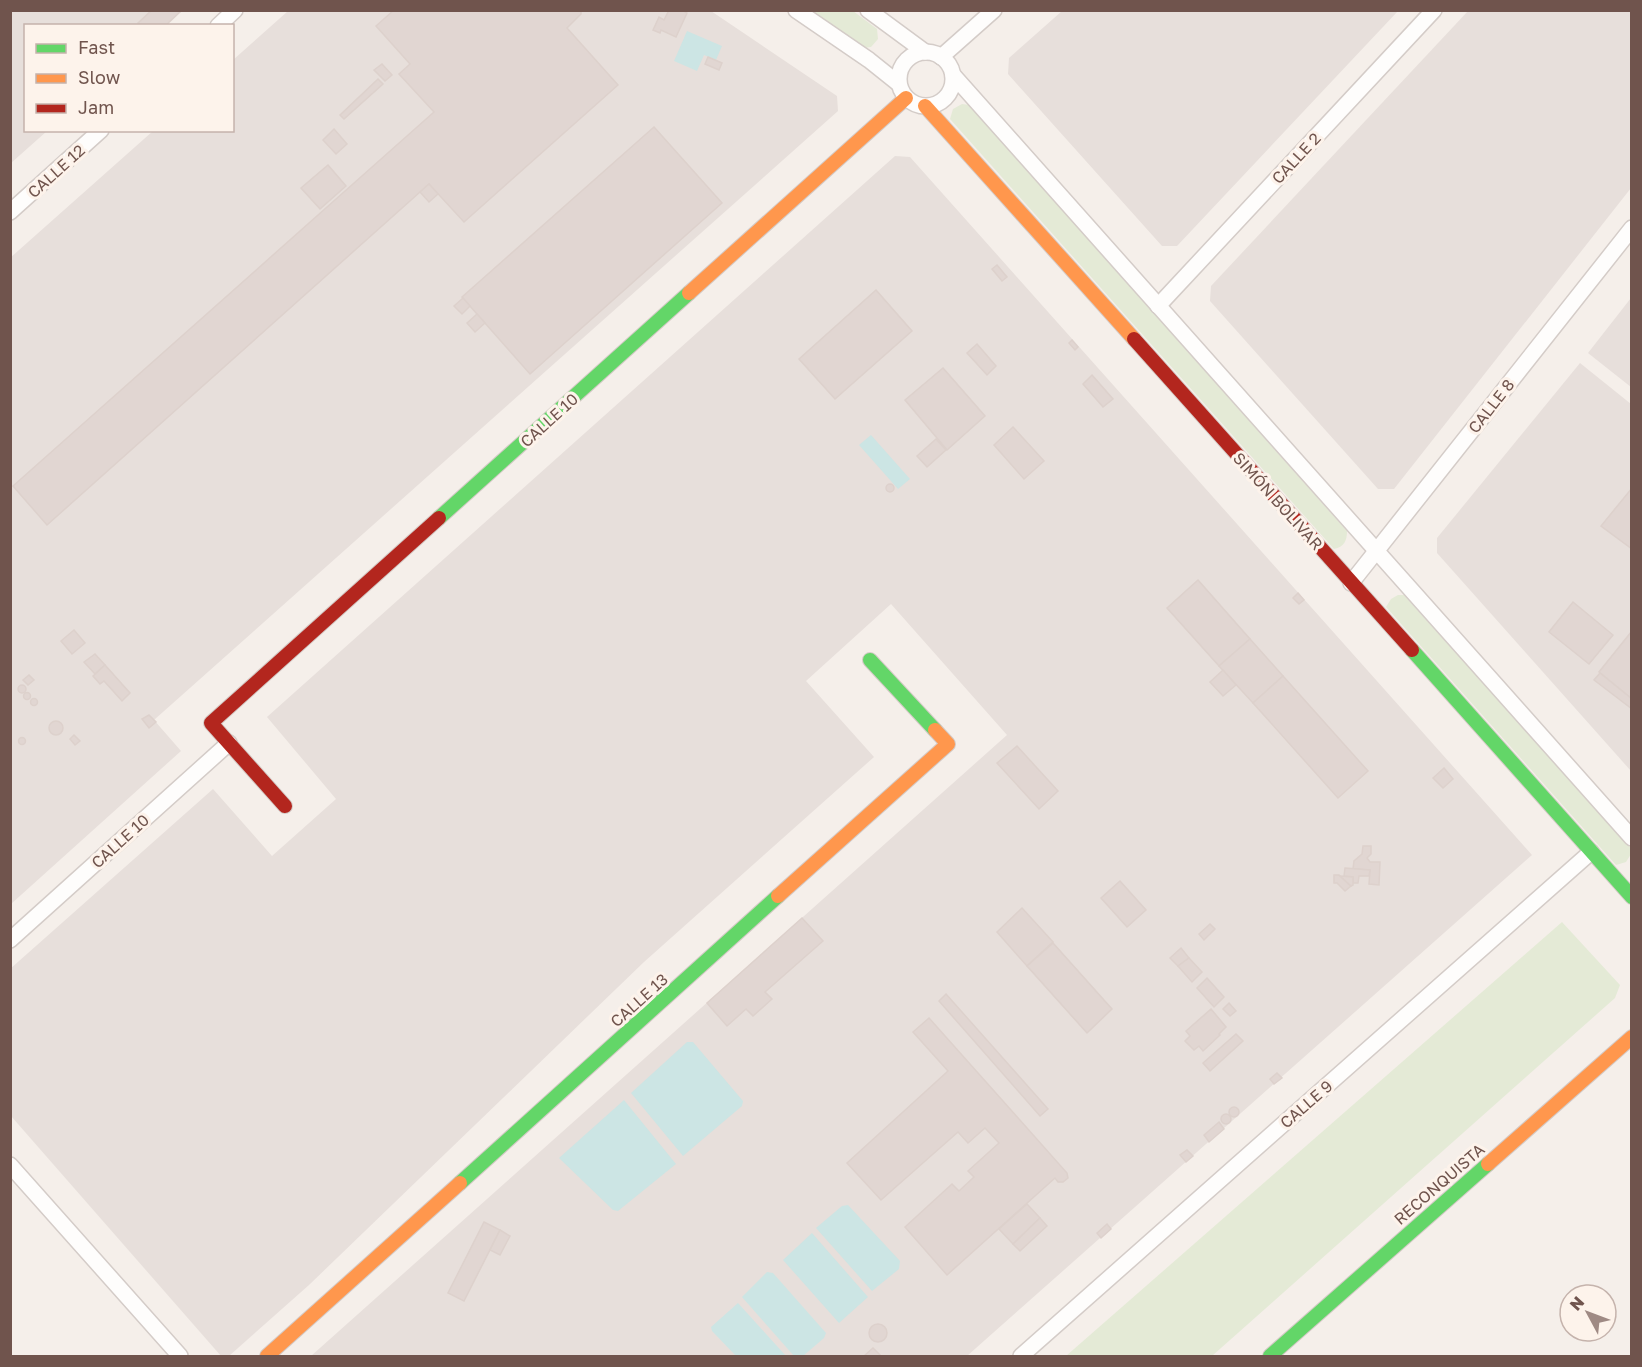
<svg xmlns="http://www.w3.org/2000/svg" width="1642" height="1367" font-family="'Golos Text',sans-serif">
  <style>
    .industrial { fill: #e7dfdb }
    .green { fill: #e4ead6 }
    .water { fill: #cce5e4 }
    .building { fill: #e1d6d2; stroke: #ddd1cc; stroke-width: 1.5 }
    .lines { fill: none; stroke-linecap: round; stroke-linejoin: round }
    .street-casing { stroke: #d4ccc8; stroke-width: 18 }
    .fast-casing { stroke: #d4cac6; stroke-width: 16 }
    .slow-casing { stroke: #d4cac6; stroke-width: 16 }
    .jam-casing { stroke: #d4cac6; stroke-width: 16 }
    .street { stroke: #fefdfc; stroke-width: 15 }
    .fast { stroke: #63d668; stroke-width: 14 }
    .slow { stroke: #ff974d; stroke-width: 14 }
    .jam { stroke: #b3261e; stroke-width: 14 }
    .labels { text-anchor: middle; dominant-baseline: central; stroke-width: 6; stroke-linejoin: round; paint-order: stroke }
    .street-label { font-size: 16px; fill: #70544d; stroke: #fdf3eb }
  </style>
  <rect width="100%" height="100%" fill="#f5efea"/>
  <g class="industrial">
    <path d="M11,11H182L165,25L26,26V130L47,131L11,163Z"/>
    <path d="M288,11H711L837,96L838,111L154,720L181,751L11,904L10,258L153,131L232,130L233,60Z"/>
    <path d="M1062,11V10L1398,11L1177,246H1162L1008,74L1009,58Z"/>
    <path d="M1468,11H1631V188L1394,489H1378L1210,301L1211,286Z"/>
    <path d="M895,156L910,157L1532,855L967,1356H311L1007,735L891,604L806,681L874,757L644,962L309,1285L229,1356H221L11,1116L10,969L213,789L272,856L336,799L267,717Z"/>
    <path d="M1631,298V387L1588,353Z"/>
    <path d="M1580,363L1631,404V771L1437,553V538Z"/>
  </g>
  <g class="green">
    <path d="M809,11H853L877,29L878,39L871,47L863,48Z"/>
    <path d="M962,104L969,105L1347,531C1347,541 1344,547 1334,549L950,119L953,109Z"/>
    <path d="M1398,595H1404L1630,847L1631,854L1626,862L1616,865L1386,607L1391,599Z"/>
    <path d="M1562,922L1620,985L1615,998L1212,1356H1066Z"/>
  </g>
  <g class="water">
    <path d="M687,31L722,46L716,60L704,55L697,71L674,61Z"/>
    <path d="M871,435L910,479L898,489L859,445Z"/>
    <path d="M687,1042H693L743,1101L742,1106L683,1156L631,1093Z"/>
    <path d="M624,1100L676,1164L618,1211L613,1210L559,1158Z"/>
    <path d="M848,1205L900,1261L899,1269L872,1291L816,1228L842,1206Z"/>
    <path d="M812,1233L868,1297L839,1323L783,1260Z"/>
    <path d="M767,1272L773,1273L826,1333L824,1338L803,1356H794L742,1297Z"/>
    <path d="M738,1303L786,1356H736L712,1331L711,1327Z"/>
  </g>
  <g class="building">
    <path d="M152,10H182L165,26H141L138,23Z"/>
    <path d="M394,10H581V14L567,28L618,85L464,222L429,184L47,525L13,486L434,112L399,74L410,64L376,26Z"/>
    <path d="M669,10H682L687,13L676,37L661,30L660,33L653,30L659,17L664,20Z"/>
    <path d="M708,57L722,63L719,70L705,64Z"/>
    <path d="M382,64L392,75L385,81L374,70Z"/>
    <path d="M378,79L383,84L344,119L340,115Z"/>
    <path d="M654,127L722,203L530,374L462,297Z"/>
    <path d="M334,129L347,144L336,154L323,140Z"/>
    <path d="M328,165L346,186L320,209L301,188Z"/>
    <path d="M429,184L438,194L429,202L420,192Z"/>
    <path d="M997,265L1007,277L1002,281L992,269Z"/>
    <path d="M876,290L912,331L835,399L799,359Z"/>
    <path d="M463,298L470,306L462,314L454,306Z"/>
    <path d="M477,314L485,323L475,332L467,323Z"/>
    <path d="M1072,340L1078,347L1075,350L1069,343Z"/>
    <path d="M977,344L996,366L987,375L967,353Z"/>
    <path d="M943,368L985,416L947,450L905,400Z"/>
    <path d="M1092,375L1113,399L1103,407L1083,384Z"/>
    <path d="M1013,427L1044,461L1024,479L994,445Z"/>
    <path d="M936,439L946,450L927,467L917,456Z"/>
    <circle cx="890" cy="488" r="4"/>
    <path d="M1632,488V549L1601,526Z"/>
    <path d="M1198,580L1250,639L1219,666L1167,608Z"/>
    <path d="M1298,593L1304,600L1299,604L1293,598Z"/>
    <path d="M1573,602L1613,635L1589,664L1549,632Z"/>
    <path d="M74,630L85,643L72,654L61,641Z"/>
    <path d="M1632,631V699L1599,672Z"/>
    <path d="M1250,639L1283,676L1253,703L1219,666Z"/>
    <path d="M95,654L105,665L95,674L84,662Z"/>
    <path d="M105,665L130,693L122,701L104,681L100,684L93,676Z"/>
    <path d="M1223,670L1236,685L1223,696L1210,682Z"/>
    <path d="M1600,673L1632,699V709L1594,680Z"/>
    <path d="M29,675L34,680L28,685L23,680Z"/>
    <path d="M1283,676L1368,771L1338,798L1253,703Z"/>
    <circle cx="22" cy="689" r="4"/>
    <circle cx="27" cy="696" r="3.5"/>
    <circle cx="34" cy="702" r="3.5"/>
    <path d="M149,715L156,722L149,728L142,719Z"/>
    <circle cx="56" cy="728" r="7"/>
    <path d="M74,735L80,741L75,745L70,739Z"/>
    <circle cx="22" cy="741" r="3.5"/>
    <path d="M1017,746L1058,791L1039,809L997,763Z"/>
    <path d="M1444,768L1453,779L1443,788L1433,778Z"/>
    <path d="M1363,846H1371V854L1367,858L1370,862H1380L1379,885L1369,884L1370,870L1353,869L1354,861L1362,854Z"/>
    <path d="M1345,868L1370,870L1369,876H1359L1358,883H1353V877L1344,876Z"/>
    <path d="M1334,875H1339L1351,886L1345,891L1337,883H1334Z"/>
    <path d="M1340,876L1353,877V885L1351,886Z"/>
    <path d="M1120,881L1146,910L1127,927L1101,898Z"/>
    <path d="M1022,908L1053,942L1027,966L997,932Z"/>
    <path d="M802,918L823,941L765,992L772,999L753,1016L746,1009L727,1026L707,1003Z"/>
    <path d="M1210,924L1215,929L1204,940L1199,934Z"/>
    <path d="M1053,943L1112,1009L1087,1033L1027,966Z"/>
    <path d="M1181,948L1189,958L1178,966L1170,958Z"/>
    <path d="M1189,958L1202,972L1192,982L1178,966Z"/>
    <path d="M1207,978L1224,997L1214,1007L1197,988Z"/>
    <path d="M946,994L1048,1109L1040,1116L939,1001Z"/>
    <path d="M1229,1003L1236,1011L1230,1016L1223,1009Z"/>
    <path d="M1211,1009L1226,1027L1219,1034L1220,1035L1203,1051L1199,1046L1194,1050L1185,1041L1190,1036L1186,1031Z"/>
    <path d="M929,1018L1067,1173L1068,1178L1063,1182H1058L1055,1178L947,1275L905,1227L952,1184L959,1191L974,1177L968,1171L999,1143L985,1128L968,1143L958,1132L881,1200L847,1163L948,1071L913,1032Z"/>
    <path d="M1236,1034L1243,1041L1210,1071L1203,1063Z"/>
    <path d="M1277,1073L1282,1078L1274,1084L1270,1079Z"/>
    <circle cx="1234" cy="1112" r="5"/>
    <circle cx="1226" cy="1119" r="5"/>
    <path d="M1219,1122L1224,1129L1209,1142L1204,1135Z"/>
    <path d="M1187,1150L1193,1156L1186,1162L1180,1155Z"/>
    <path d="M1027,1204L1040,1218L1013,1244L999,1229Z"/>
    <path d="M1040,1218L1047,1226L1020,1251L1013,1244Z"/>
    <path d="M484,1222L500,1230L464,1301L448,1293Z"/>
    <path d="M1107,1224L1111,1229L1101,1238L1097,1233Z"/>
    <path d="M500,1230L510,1236L500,1255L490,1250Z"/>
    <circle cx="878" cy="1333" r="9"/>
    <path d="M873,1348L881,1356H864Z"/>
  </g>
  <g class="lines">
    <defs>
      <g id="street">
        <path d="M796,10L869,60L899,84"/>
        <path d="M868,10L925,52"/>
        <path d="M218,26L235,10"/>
        <circle cx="926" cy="79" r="27"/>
        <path d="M941,57L994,10"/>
        <path d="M953,75L1632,838"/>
        <path d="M10,212L101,130"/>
        <path d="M1158,306L1434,10"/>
        <path d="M1351,583L1632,228"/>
        <path d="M10,940L229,743"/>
        <path d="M10,1165L180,1356"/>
        <path d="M1021,1356L1591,852"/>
      </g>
      <g id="fast">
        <path d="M439,518L689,293"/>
        <path d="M1412,650L1632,897"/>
        <path d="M870,660L935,730"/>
        <path d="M460,1183L778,896"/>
        <path d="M1270,1356L1488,1164"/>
      </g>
      <g id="slow">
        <path d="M925,106L1134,339"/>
        <path d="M689,293L906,98"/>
        <path d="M778,896L948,744L935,730"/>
        <path d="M1488,1164L1632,1037"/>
        <path d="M267,1356L460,1183"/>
      </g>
      <g id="jam">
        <path d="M1134,339L1412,650"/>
        <path d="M285,806L211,723L439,518"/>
      </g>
    </defs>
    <use href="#street" class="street-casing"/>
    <use href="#fast" class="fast-casing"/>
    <use href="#slow" class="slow-casing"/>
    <use href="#jam" class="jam-casing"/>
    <use href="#street" class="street"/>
    <use href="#fast" class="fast"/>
    <use href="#slow" class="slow"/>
    <use href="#jam" class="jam"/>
  </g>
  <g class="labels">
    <g class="street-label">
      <text transform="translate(1296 158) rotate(-47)">CALLE 2</text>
      <text transform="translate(56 171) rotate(-42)">CALLE 12</text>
      <text transform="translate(1491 406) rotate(-52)">CALLE 8</text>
      <text transform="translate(549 420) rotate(-42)">CALLE 10</text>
      <text transform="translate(1278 501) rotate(48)">SIMÓN BOLIVAR</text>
      <text transform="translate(120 841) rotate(-42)">CALLE 10</text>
      <text transform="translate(639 1000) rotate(-42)">CALLE 13</text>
      <text transform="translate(1306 1104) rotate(-41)">CALLE 9</text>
      <text transform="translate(1439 1184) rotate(-41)">RECONQUISTA</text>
    </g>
  </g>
  <rect width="1642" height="1367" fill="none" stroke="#70544d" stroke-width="24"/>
  <rect x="24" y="24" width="210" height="108" fill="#fdf3eb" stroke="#c5b3ac" stroke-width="1.5"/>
  <rect x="36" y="44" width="30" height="9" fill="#63d668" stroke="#c5b3ac" stroke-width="1.5"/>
  <text x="78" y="54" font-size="18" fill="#70544d">Fast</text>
  <rect x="36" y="74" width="30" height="9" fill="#ff974d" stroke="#c5b3ac" stroke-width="1.5"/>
  <text x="78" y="84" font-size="18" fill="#70544d">Slow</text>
  <rect x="36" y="104" width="30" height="9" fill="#b3261e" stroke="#c5b3ac" stroke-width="1.5"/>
  <text x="78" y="114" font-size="18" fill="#70544d">Jam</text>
  <g transform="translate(1588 1313) rotate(311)"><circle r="28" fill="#fdf3eb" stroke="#c5b3ac" stroke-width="1.5"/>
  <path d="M0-4.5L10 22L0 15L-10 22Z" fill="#9f8a84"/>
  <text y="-9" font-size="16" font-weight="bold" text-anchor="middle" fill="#70544d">N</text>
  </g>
</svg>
